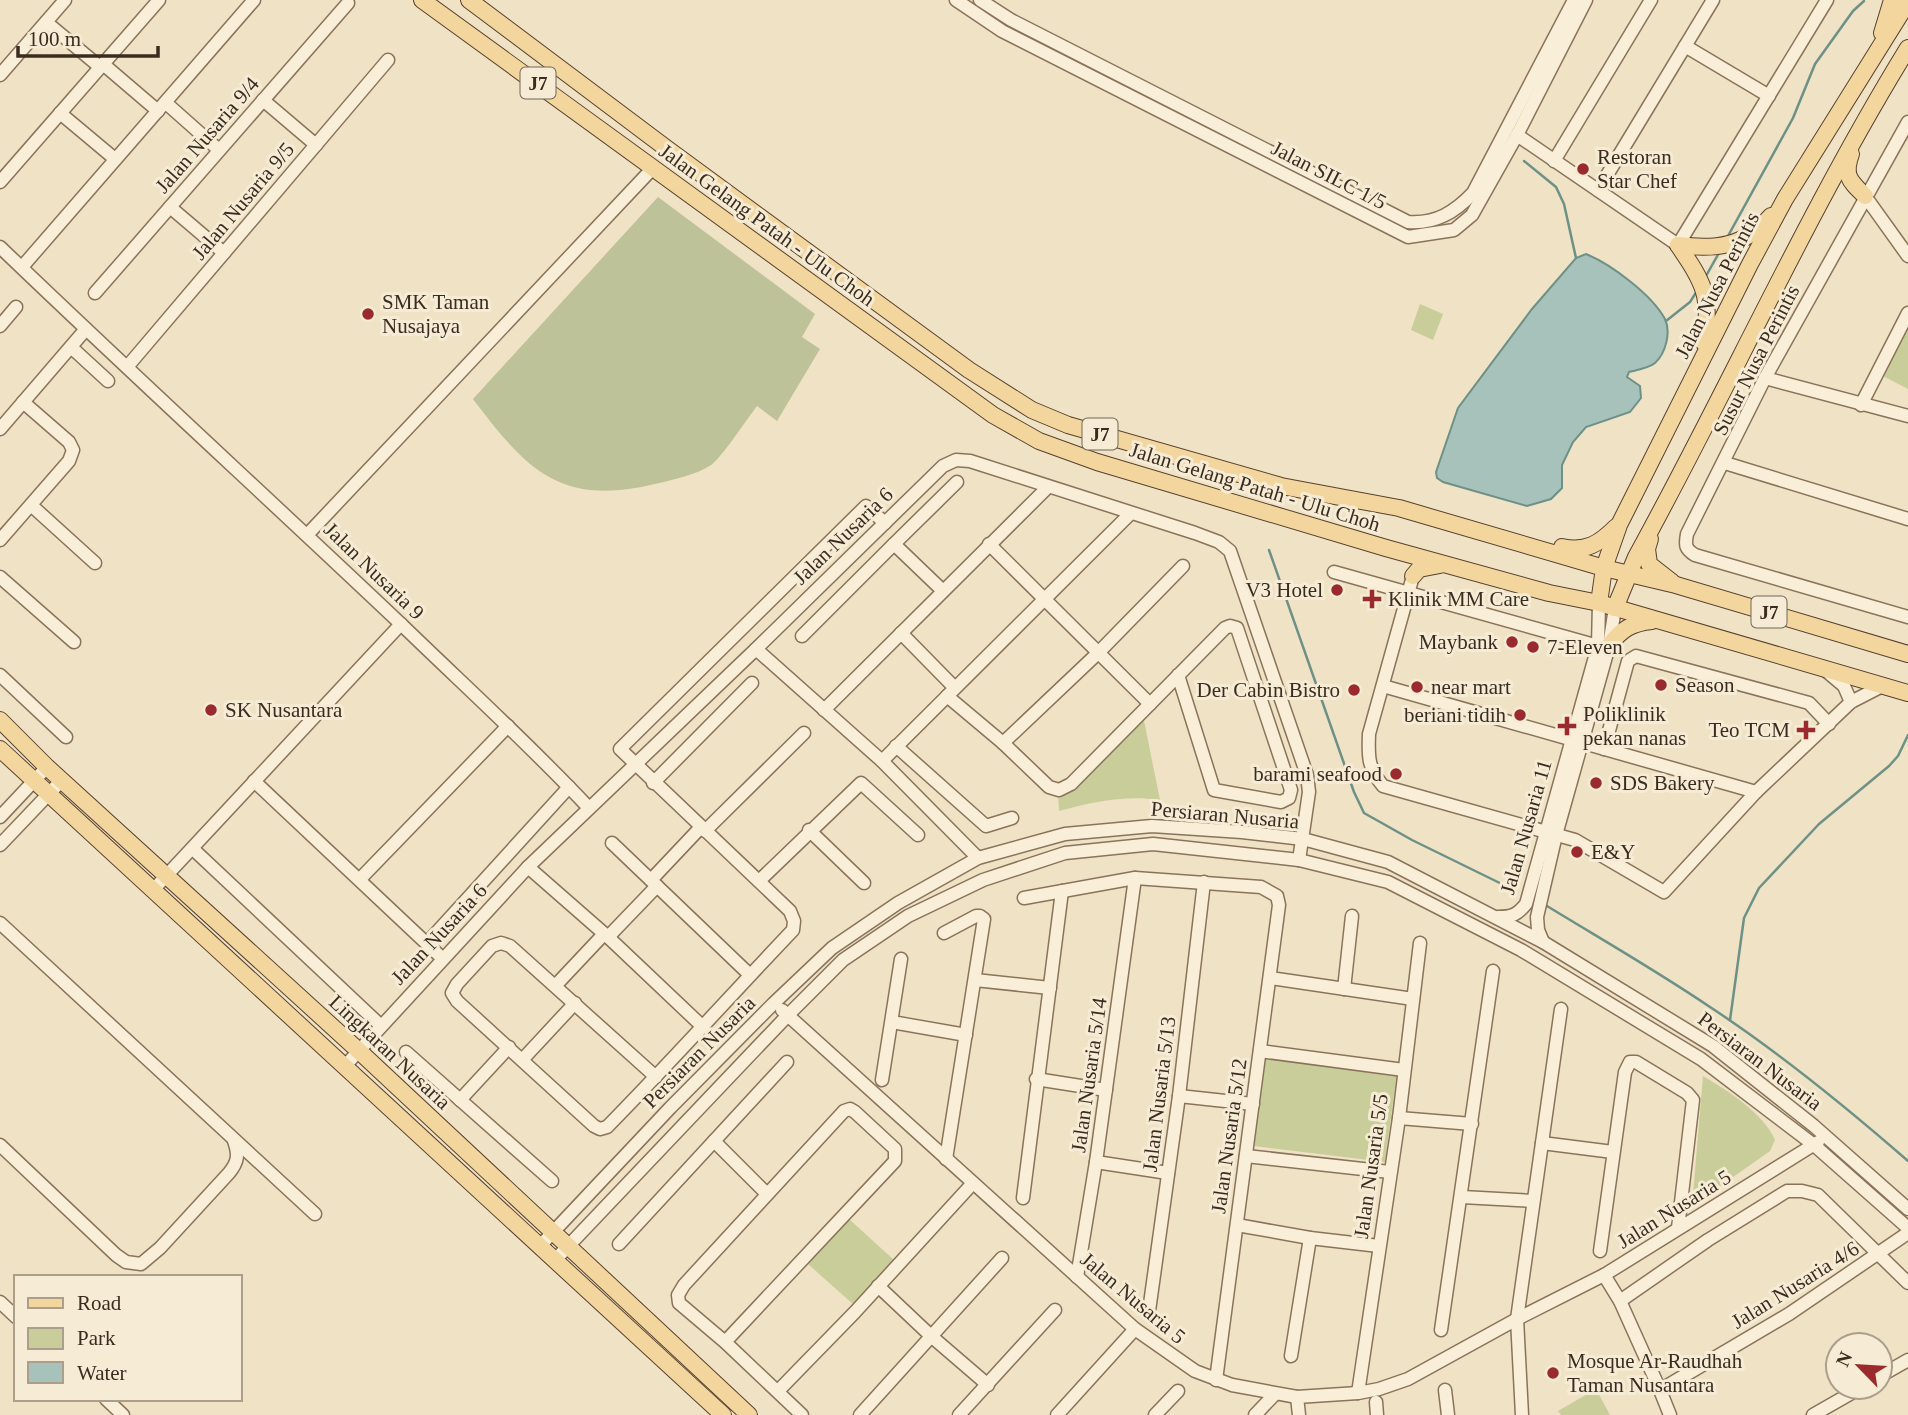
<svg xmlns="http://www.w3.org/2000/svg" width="1908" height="1415" font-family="Georgia,serif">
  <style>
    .green { fill: #c8cd99 }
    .cemetery { fill: #bec298 }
    .water { fill: #a7c2ba; stroke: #6d9187; stroke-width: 2 }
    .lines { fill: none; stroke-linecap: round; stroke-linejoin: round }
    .stream { stroke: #6d9187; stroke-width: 2.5 }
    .minor-casing { stroke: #8a735b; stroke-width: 15 }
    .major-casing { stroke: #58412f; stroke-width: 18 }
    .minor { stroke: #f9efd9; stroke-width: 12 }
    .major { stroke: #f2d69d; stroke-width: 16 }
    .poi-dot { fill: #9a2a2d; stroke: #f6ecd5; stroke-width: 2.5 }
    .labels { text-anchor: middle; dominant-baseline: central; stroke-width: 6; stroke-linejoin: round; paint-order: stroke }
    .shield { fill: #f6ecd5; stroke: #726656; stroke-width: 2 }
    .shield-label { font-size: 19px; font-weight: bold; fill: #3a2c1f }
    .street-label { font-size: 21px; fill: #3a2c1f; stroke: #f6ecd5 }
    .poi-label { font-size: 21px; fill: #3a2c1f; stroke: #f6ecd5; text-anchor: start }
  </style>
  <rect width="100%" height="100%" fill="#efe2c5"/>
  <g class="green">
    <path d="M1420,304L1443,314L1433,340L1411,330Z"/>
    <path d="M1908,324V389L1881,375Z"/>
    <path d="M1143,716L1160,800C1125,795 1093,802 1059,811L1058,792Z"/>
    <path d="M1266,1055L1397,1072L1385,1162L1254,1146Z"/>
    <path d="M1703,1076C1727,1090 1764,1114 1775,1140L1770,1151L1692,1206Z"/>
    <path d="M849,1219L894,1260L854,1305L808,1264Z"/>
    <path d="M1596,1389L1610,1415H1561L1558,1411Z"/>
  </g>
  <path class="cemetery" d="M658,197L815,314L802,337L820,349L777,421L757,406C747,419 722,457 711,465C696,475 672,480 655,484C560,507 526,469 473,399Z"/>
  <path class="water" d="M1586,254C1611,264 1652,295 1665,319C1671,332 1666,353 1655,363C1649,368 1637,370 1629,372L1627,377L1640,386L1641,398L1630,412L1586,427L1573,442L1562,465V488L1551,499L1527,506L1443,482L1437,478L1436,472L1458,408L1532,309L1576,258Z"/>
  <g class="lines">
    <g class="stream">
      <path d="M1524,161L1556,187L1564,204L1576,258"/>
      <path d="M1728,236L1793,118L1815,64L1853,11L1864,1"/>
      <path d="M1706,276L1720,251"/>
      <path d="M1666,321L1690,302L1697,291"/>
      <path d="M1269,550L1354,792L1364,813L1412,840L1512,889"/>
      <path d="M1547,906C1601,939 1657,971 1710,1007C1780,1053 1845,1106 1908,1161"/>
      <path d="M1730,1020L1744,918L1759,888L1819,824L1889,766L1898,756L1908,735"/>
    </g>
    <defs>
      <g id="minor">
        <path d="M956,0L1002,31L1408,237L1454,230L1472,215L1517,135L1586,0"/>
        <path d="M980,0L1011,20L1408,222C1436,224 1455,212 1473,193L1574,0"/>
        <path d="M46,22L100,67"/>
        <path d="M1685,46L1769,96"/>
        <path d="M103,64L158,111"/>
        <path d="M0,75L65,0"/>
        <path d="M263,100L316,145"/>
        <path d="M166,103L219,150"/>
        <path d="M60,113L115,159"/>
        <path d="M1908,122L1765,378L1687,534C1685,545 1685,549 1695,555L1908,617"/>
        <path d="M1517,135L1678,245L1827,0"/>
        <path d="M1554,161L1651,0"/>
        <path d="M0,182L159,0"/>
        <path d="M1598,190L1713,0"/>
        <path d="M1865,196L1908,256"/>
        <path d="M170,207L224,253"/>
        <path d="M0,247C133,375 270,500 404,627C466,687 530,745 589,808"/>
        <path d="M22,267L254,0"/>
        <path d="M95,293L348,3"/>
        <path d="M0,326L16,307"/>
        <path d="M71,347L108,381"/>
        <path d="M127,367L388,60"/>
        <path d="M1765,378L1908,416"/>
        <path d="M1861,405L1908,313"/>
        <path d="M0,429L86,329"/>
        <path d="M1725,463L1908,519"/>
        <path d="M31,505L95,563"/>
        <path d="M307,535L652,169"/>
        <path d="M0,540L69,461L73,450L69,442L23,402"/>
        <path d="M989,544L1150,704"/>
        <path d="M1334,572L1598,646"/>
        <path d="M1413,576L1369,734C1368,757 1368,768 1383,786L1575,840L1664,892L1756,792L1851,702L1884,685"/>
        <path d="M0,577L74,642"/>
        <path d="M943,591L894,544L957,482"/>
        <path d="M901,633L955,688"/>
        <path d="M802,636L894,544"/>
        <path d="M756,649L882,761L978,858"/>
        <path d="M1825,670L1844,686L1851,702"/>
        <path d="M0,675L66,737"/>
        <path d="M1383,686L1756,792"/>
        <path d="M947,696L1003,743L1049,787L1059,790L1071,784L1225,628L1230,626L1237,628L1291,790L1289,798L1281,802L1214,790L1178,675"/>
        <path d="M824,710L1048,487"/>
        <path d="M1003,743L1098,653L1183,566"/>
        <path d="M896,746L986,826L1012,818"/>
        <path d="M1604,749L1628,661L1636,656L1809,703L1829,724"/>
        <path d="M882,761L1130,514"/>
        <path d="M254,781L442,958"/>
        <path d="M653,783L752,683"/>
        <path d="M0,817L47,767"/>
        <path d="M809,830L864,883"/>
        <path d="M705,831L804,733"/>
        <path d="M612,843L750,975"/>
        <path d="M0,845L62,780"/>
        <path d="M193,849L380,1025"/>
        <path d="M528,867L608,937L703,1027"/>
        <path d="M360,879L508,726"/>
        <path d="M651,880L701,827"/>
        <path d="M759,881L861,783L918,835"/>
        <path d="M153,890L401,624"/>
        <path d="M1024,898L1135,878L1261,887L1277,896L1279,905L1216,1380"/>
        <path d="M1498,917C1512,917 1517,915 1526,904L1598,646L1599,603"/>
        <path d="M0,923L315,1214"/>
        <path d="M944,933L976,916H980L984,919L946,1159"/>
        <path d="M608,937L657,886"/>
        <path d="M1543,942L1538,930L1537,917L1556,835L1609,646L1615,608"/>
        <path d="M427,943L569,787"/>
        <path d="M1270,978L1413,999"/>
        <path d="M975,980L1050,988"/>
        <path d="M556,985L604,934"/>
        <path d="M1344,989L1352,916"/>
        <path d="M782,1010L1135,1329L1195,1371L1232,1385L1297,1397L1358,1393L1379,1389L1408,1379L1517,1319L1604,1275L1818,1142"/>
        <path d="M892,1022L966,1035"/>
        <path d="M1260,1051L1404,1070"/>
        <path d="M406,1052L552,1181"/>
        <path d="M523,1059L575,1003"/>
        <path d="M345,1066L528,867L756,649L943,466L956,460L970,461L1195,533L1219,542L1230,551L1307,775L1309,792L1299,860"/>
        <path d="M656,1077L510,946L501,943L492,946L457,984L452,993L457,1001L594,1126L600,1129L607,1127C671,1062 731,995 793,930L794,921L790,911L620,749L866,506L885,523"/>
        <path d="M1036,1079L1106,1090"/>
        <path d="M882,1080L901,959"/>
        <path d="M1179,1096L1253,1104"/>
        <path d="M460,1100L509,1047"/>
        <path d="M1399,1118L1472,1124"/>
        <path d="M714,1141L766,1193"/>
        <path d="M1542,1143L1613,1152"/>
        <path d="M0,1145L116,1255L126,1262L141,1264L160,1248L229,1173C238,1162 239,1155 234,1141"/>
        <path d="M1246,1156L1390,1172"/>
        <path d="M1096,1162L1168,1173"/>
        <path d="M1462,1197L1533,1201"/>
        <path d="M1023,1198L1062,891"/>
        <path d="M1237,1225L1310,1238L1379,1246"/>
        <path d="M619,1244L787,1062"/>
        <path d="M540,1246L670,1108L774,1003L832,948L898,903L978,858L1065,834L1152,826L1242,832L1303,839L1388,862L1543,942L1713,1046L1814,1126L1908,1209"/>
        <path d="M1600,1251L1625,1072L1630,1062H1636L1687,1093L1693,1100L1678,1228"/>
        <path d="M555,1260L788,1015L843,960L908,916L983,880L1065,853L1153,844L1299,860L1388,882L1521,950L1701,1059L1814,1145L1908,1228"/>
        <path d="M1604,1275L1620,1301L1660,1390L1789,1314L1908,1233"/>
        <path d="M1077,1277L1096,1162L1135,878"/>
        <path d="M878,1286L931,1336L988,1385"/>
        <path d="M1620,1301L1708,1240L1787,1191H1802L1818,1195L1908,1283"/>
        <path d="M0,1302L16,1317"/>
        <path d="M1149,1311L1179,1096L1204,882"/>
        <path d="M1441,1330L1493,971"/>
        <path d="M725,1342L895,1161V1149L855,1112L850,1109L844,1111L684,1285L678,1295L679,1303L725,1342L802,1415"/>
        <path d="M1291,1356L1310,1238"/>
        <path d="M1880,1376L1908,1360"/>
        <path d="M1445,1390L1448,1415"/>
        <path d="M1660,1390L1670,1415"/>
        <path d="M778,1391L855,1312L973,1183"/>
        <path d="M1358,1393L1399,1118L1420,943"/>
        <path d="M1297,1397L1299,1415"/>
        <path d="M106,1399L123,1415"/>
        <path d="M1376,1402L1377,1415"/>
        <path d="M860,1415L1002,1258"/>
        <path d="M959,1415L1055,1310"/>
        <path d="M1057,1415L1135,1329"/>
        <path d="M1155,1415L1178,1391"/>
        <path d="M1255,1415L1275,1394"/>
        <path d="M1522,1415L1517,1319L1561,1009"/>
        <path d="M1813,1415L1862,1387"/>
      </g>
      <g id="major">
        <path d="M422,0L993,415L1039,441L1097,462L1386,548L1549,593L1599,603L1908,693"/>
        <path d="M469,0L666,148L969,370L1032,410L1068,425L1281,486L1399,508L1604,568L1676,585L1908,654"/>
        <path d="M1882,33L1892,0"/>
        <path d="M1851,154C1843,176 1850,181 1865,196"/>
        <path d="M1678,245C1716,250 1744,247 1771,216"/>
        <path d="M1678,245C1704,283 1712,297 1704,343"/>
        <path d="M1650,539L1647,549L1649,564L1672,582"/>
        <path d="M1562,547C1586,552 1599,544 1616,527"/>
        <path d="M1413,576L1419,569L1440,565"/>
        <path d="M1599,603L1604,568L1619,525L1750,264L1785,199L1908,2"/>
        <path d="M1615,608L1636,557C1729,388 1807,212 1908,48"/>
        <path d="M1609,646C1621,629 1632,623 1652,621"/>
        <path d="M0,720L47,767L359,1051L749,1415"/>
        <path d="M0,749L723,1415"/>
      </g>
    </defs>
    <use href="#minor" class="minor-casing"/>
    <use href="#major" class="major-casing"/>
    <use href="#minor" class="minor"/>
    <use href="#major" class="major"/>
  </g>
  <g class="poi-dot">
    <circle cx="1583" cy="169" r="7"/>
    <circle cx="368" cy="314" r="7"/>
    <circle cx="1337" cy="590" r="7"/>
    <path d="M1368.5 588.5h7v7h7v7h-7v7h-7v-7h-7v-7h7z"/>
    <circle cx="1512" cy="642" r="7"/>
    <circle cx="1533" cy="647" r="7"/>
    <circle cx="1661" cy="685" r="7"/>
    <circle cx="1417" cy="687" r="7"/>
    <circle cx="1354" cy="690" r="7"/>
    <circle cx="211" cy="710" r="7"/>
    <circle cx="1520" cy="715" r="7"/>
    <path d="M1563.5 715.5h7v7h7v7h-7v7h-7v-7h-7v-7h7z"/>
    <path d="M1802.5 719.5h7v7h7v7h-7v7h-7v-7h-7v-7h7z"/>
    <circle cx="1396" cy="774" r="7"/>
    <circle cx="1596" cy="783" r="7"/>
    <circle cx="1577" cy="852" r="7"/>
    <circle cx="1553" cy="1373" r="7"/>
  </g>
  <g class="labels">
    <g class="shield">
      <rect x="520.5" y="67.5" width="35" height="31" rx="5"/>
      <rect x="1082.5" y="418.5" width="35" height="31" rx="5"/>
      <rect x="1751.5" y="596.5" width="35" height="31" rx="5"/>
    </g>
    <g class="shield-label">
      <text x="538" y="83">J7</text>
      <text x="1100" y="434">J7</text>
      <text x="1769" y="612">J7</text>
    </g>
    <g class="street-label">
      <text transform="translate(207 135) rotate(-49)">Jalan Nusaria 9/4</text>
      <text transform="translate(1329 175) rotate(27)">Jalan SILC 1/5</text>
      <text transform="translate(243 201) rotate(-50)">Jalan Nusaria 9/5</text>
      <text transform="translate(767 225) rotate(36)">Jalan Gelang Patah - Ulu Choh</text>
      <text transform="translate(1717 285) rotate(-63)">Jalan Nusa Perintis</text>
      <text transform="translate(1756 360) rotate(-63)">Susur Nusa Perintis</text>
      <text transform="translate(1255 487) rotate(17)">Jalan Gelang Patah - Ulu Choh</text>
      <text transform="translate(843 536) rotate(-44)">Jalan Nusaria 6</text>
      <text transform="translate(374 571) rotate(44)">Jalan Nusaria 9</text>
      <text transform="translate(1225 815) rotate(5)">Persiaran Nusaria</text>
      <text transform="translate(1526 827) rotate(-74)">Jalan Nusaria 11</text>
      <text transform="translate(439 934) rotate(-47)">Jalan Nusaria 6</text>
      <text transform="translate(390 1052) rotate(43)">Lingkaran Nusaria</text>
      <text transform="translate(699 1052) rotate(-45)">Persiaran Nusaria</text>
      <text transform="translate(1760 1061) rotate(37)">Persiaran Nusaria</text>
      <text transform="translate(1089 1075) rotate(-82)">Jalan Nusaria 5/14</text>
      <text transform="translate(1159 1094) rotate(-83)">Jalan Nusaria 5/13</text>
      <text transform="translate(1229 1136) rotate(-82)">Jalan Nusaria 5/12</text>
      <text transform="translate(1371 1166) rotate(-82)">Jalan Nusaria 5/5</text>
      <text transform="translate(1674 1209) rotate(-32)">Jalan Nusaria 5</text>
      <text transform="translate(1795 1285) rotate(-32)">Jalan Nusaria 4/6</text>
      <text transform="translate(1133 1298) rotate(40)">Jalan Nusaria 5</text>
    </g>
    <g class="poi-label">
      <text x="1597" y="157">Restoran<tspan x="1597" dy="24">Star Chef</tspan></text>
      <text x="382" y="302">SMK Taman<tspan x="382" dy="24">Nusajaya</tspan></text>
      <text x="1323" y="590" text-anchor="end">V3 Hotel</text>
      <text x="1388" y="599">Klinik MM Care</text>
      <text x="1498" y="642" text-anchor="end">Maybank</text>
      <text x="1547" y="647">7-Eleven</text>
      <text x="1675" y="685">Season</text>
      <text x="1431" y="687">near mart</text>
      <text x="1340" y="690" text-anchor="end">Der Cabin Bistro</text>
      <text x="225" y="710">SK Nusantara</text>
      <text x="1583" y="714">Poliklinik<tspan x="1583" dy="24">pekan nanas</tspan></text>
      <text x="1506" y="715" text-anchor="end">beriani tidih</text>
      <text x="1790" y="730" text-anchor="end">Teo TCM</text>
      <text x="1382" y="774" text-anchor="end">barami seafood</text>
      <text x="1610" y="783">SDS Bakery</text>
      <text x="1591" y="852">E&amp;Y</text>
      <text x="1567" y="1361">Mosque Ar-Raudhah<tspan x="1567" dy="24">Taman Nusantara</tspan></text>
    </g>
  </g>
  <rect x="14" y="1275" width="228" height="126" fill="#f6ecd5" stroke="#ab9f8c" stroke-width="2"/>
  <rect x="28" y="1298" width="35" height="10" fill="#f2d69d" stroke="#ab9f8c" stroke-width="2"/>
  <text x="77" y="1310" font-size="21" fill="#3a2c1f">Road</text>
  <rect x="28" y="1328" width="35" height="21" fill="#c8cd99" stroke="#ab9f8c" stroke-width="2"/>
  <text x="77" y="1345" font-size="21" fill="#3a2c1f">Park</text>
  <rect x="28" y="1362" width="35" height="21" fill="#a7c2ba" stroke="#ab9f8c" stroke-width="2"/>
  <text x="77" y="1380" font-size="21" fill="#3a2c1f">Water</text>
  <g transform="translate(1859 1366) rotate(295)"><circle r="33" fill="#f6ecd5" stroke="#ab9f8c" stroke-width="2"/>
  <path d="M0-5L12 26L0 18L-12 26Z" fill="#9a2a2d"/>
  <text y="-10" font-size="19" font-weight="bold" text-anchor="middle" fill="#3a2c1f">N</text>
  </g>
  <path d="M18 46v10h140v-10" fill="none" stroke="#3a2c1f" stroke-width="3.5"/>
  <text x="28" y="46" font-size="21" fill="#3a2c1f" stroke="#f6ecd5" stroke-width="5" paint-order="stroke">100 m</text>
</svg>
